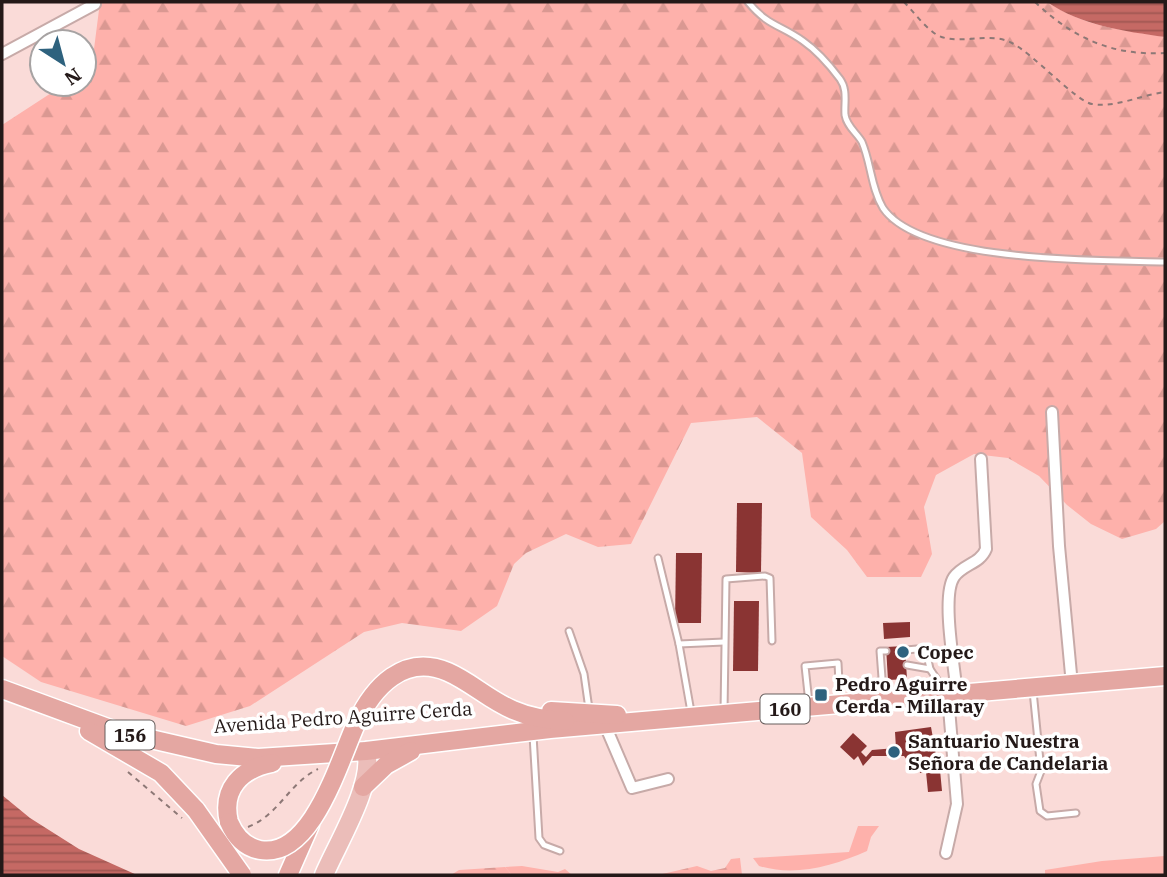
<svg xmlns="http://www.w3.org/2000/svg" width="1167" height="877" font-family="'IBM Plex Serif',serif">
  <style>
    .green { fill: #feb1ab }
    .forest { fill: url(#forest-firs) }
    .water { fill: url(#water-rules) }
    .building { fill: #8a3433 }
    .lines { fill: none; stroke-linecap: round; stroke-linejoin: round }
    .service-casing { stroke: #c7aaa8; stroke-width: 9 }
    .minor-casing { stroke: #c7aaa8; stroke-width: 14 }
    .primary-casing { stroke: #fff; stroke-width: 21 }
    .trunk-casing { stroke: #fff; stroke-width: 21 }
    .path { stroke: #8d7876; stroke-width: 2; stroke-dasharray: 5 5; stroke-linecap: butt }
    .service { stroke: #fff; stroke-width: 5 }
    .minor { stroke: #fff; stroke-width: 10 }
    .primary { stroke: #ebbdb9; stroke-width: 18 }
    .trunk { stroke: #e4a7a2; stroke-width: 18 }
    .trunk-bridge-casing { stroke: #fff; stroke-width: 21; stroke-linecap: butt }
    .trunk-bridge { stroke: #e4a7a2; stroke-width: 18 }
    .poi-dot { fill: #2e627e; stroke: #fff; stroke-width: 2.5 }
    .labels { text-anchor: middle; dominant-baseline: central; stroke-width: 7; stroke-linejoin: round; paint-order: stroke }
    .shield { fill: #fff; stroke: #665e5d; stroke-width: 2 }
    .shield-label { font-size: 18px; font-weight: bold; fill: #241918 }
    .poi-label { font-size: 19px; font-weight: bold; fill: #241918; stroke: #fff; text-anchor: start }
    .street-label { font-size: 19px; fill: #241918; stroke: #fff }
  </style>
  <defs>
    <pattern id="forest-firs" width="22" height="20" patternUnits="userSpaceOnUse" patternTransform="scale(1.75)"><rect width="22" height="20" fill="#feb1ab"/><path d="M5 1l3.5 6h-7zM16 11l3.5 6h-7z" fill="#da9892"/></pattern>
    <pattern id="water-rules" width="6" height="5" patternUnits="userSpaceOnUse" patternTransform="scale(1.75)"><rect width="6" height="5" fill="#c56964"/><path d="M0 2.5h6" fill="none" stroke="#a05651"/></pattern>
  </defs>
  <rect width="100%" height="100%" fill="#fadbd8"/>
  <g class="green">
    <path d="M858,826H879L871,837L867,851C833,866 795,877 759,866L753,858L849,852Z"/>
    <path d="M1165,856V875H1045V870L1102,861Z"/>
    <path d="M522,866L558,872L565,869L572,875H512L505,867Z"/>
  </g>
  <g class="forest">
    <path d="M100,2H1047C1088,28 1119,29 1165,37V521L1156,529L1122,539L1091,524L1067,505L1039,476L1008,458L974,454L936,475L924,507L932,554L921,577H867L847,550L811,517L802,453L757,417L691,423L631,544L598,547L566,534L526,553L514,564L497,606L461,631L402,623L364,632L250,706L186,726L41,682L2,656V125L65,84H84V61L94,49Z"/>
    <path d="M740,858L742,875H658L697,866L711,871L725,868L731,859Z"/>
    <path d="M505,867L512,875H451L459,870Z"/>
  </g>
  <g class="water">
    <path d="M1047,2H1165V37C1123,31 1083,26 1047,2Z"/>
    <path d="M2,795L30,818L79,849L137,875H2Z"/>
  </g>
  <g class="building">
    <path d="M737,503H762L761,573L736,572Z"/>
    <path d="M676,553H702L701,623H675Z"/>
    <path d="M734,601H759L758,671H733Z"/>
    <path d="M910,622V637L884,639L883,623Z"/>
    <path d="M905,646L907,679L888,680L886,647Z"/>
    <path d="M931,727L938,766L934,771L940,770L942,791L928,792L926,772L920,773L919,763L910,764L904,756H872L863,766L858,756L854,760L840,747L853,733L867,746L861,752L866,757L872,750L896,748L895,732Z"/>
  </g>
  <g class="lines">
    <defs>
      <g id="service">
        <path d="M748,2C769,27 779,24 803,41C816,50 831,67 840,79C848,90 844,103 845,115C847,127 857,133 862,142C871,163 871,188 883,208C921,264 1103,260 1165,262"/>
        <path d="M658,558L679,644L691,712"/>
        <path d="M569,631L584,674L589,709"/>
        <path d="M679,644L724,642"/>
        <path d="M906,650L917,649L927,655L930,669L944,690"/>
        <path d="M907,665L930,669"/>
        <path d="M1033,691L1041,771L1036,784L1040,811L1047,816L1076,813"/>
        <path d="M867,697L882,678L880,651H886"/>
        <path d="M809,703L805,666L838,663L840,702"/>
        <path d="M724,712L726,579L765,576L770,578L772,641"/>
        <path d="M533,735L539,838L544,845L560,851"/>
      </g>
      <g id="minor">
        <path d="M2,54L95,4"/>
        <path d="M1052,412L1059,546L1072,685"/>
        <path d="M957,695C955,669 941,596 954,577C963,564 980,564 986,549L981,459"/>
        <path d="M605,725L632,788L668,779"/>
        <path d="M946,853L957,804L948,696"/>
      </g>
      <path id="primary" d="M324,875C337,844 375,783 366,751"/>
      <g id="trunk">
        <path d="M2,689L116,731L216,754L258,758L366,751L550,729L1165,676"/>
        <path d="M551,711L617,715"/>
        <path d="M356,724C373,687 404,653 448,672C471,682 489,700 513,710C529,717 547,720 565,721"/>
        <path d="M89,731L161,773L196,810"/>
        <path d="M363,787L386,765L411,751"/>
        <path d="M229,822C221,789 241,769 272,763"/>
        <path d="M288,875L310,825"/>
      </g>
    </defs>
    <use href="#service" class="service-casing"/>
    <use href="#minor" class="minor-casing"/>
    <use href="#primary" class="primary-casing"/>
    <use href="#trunk" class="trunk-casing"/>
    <g class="path">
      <path d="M904,2C913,11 923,25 934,33C955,48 988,30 1012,43C1032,53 1077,102 1092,104C1116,108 1141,95 1165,92"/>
      <path d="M1035,2C1073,38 1112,56 1165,53"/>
      <path d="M128,772L182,818"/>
      <path d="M248,827C279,815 289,783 318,769"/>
    </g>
    <use href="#service" class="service"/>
    <use href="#minor" class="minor"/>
    <use href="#primary" class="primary"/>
    <use href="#trunk" class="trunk"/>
    <defs>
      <g id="trunk-bridge">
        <path d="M196,810L242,875"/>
        <path d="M229,822C235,836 244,847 260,850C312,859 339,761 356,724"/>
      </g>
    </defs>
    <use href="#trunk-bridge" class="trunk-bridge-casing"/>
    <use href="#trunk-bridge" class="trunk-bridge"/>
  </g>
  <g class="poi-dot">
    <circle cx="903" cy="652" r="7"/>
    <rect x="814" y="688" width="14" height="14" rx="3.5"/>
    <circle cx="894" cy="752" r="7"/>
  </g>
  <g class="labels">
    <g class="shield">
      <rect x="760.5" y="694.5" width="49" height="29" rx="5"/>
      <rect x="105.5" y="720.5" width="49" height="29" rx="5"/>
    </g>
    <g class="shield-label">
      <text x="785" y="709">160</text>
      <text x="130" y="735">156</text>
    </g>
    <g class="poi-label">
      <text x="917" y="652">Copec</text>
      <text x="835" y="684">Pedro Aguirre<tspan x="835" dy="22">Cerda - Millaray</tspan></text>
      <text x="908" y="741">Santuario Nuestra<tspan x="908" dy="22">Señora de Candelaria</tspan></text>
    </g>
    <g class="street-label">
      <text transform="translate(343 717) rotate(-4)">Avenida Pedro Aguirre Cerda</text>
    </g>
  </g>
  <rect width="1167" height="877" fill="none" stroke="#241918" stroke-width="7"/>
  <g transform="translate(63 63) rotate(144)"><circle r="33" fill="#ffffff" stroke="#a7a3a3" stroke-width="2"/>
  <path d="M0-5L12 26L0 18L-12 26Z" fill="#2e627e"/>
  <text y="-10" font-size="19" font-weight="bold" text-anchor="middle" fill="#241918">N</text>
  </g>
</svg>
